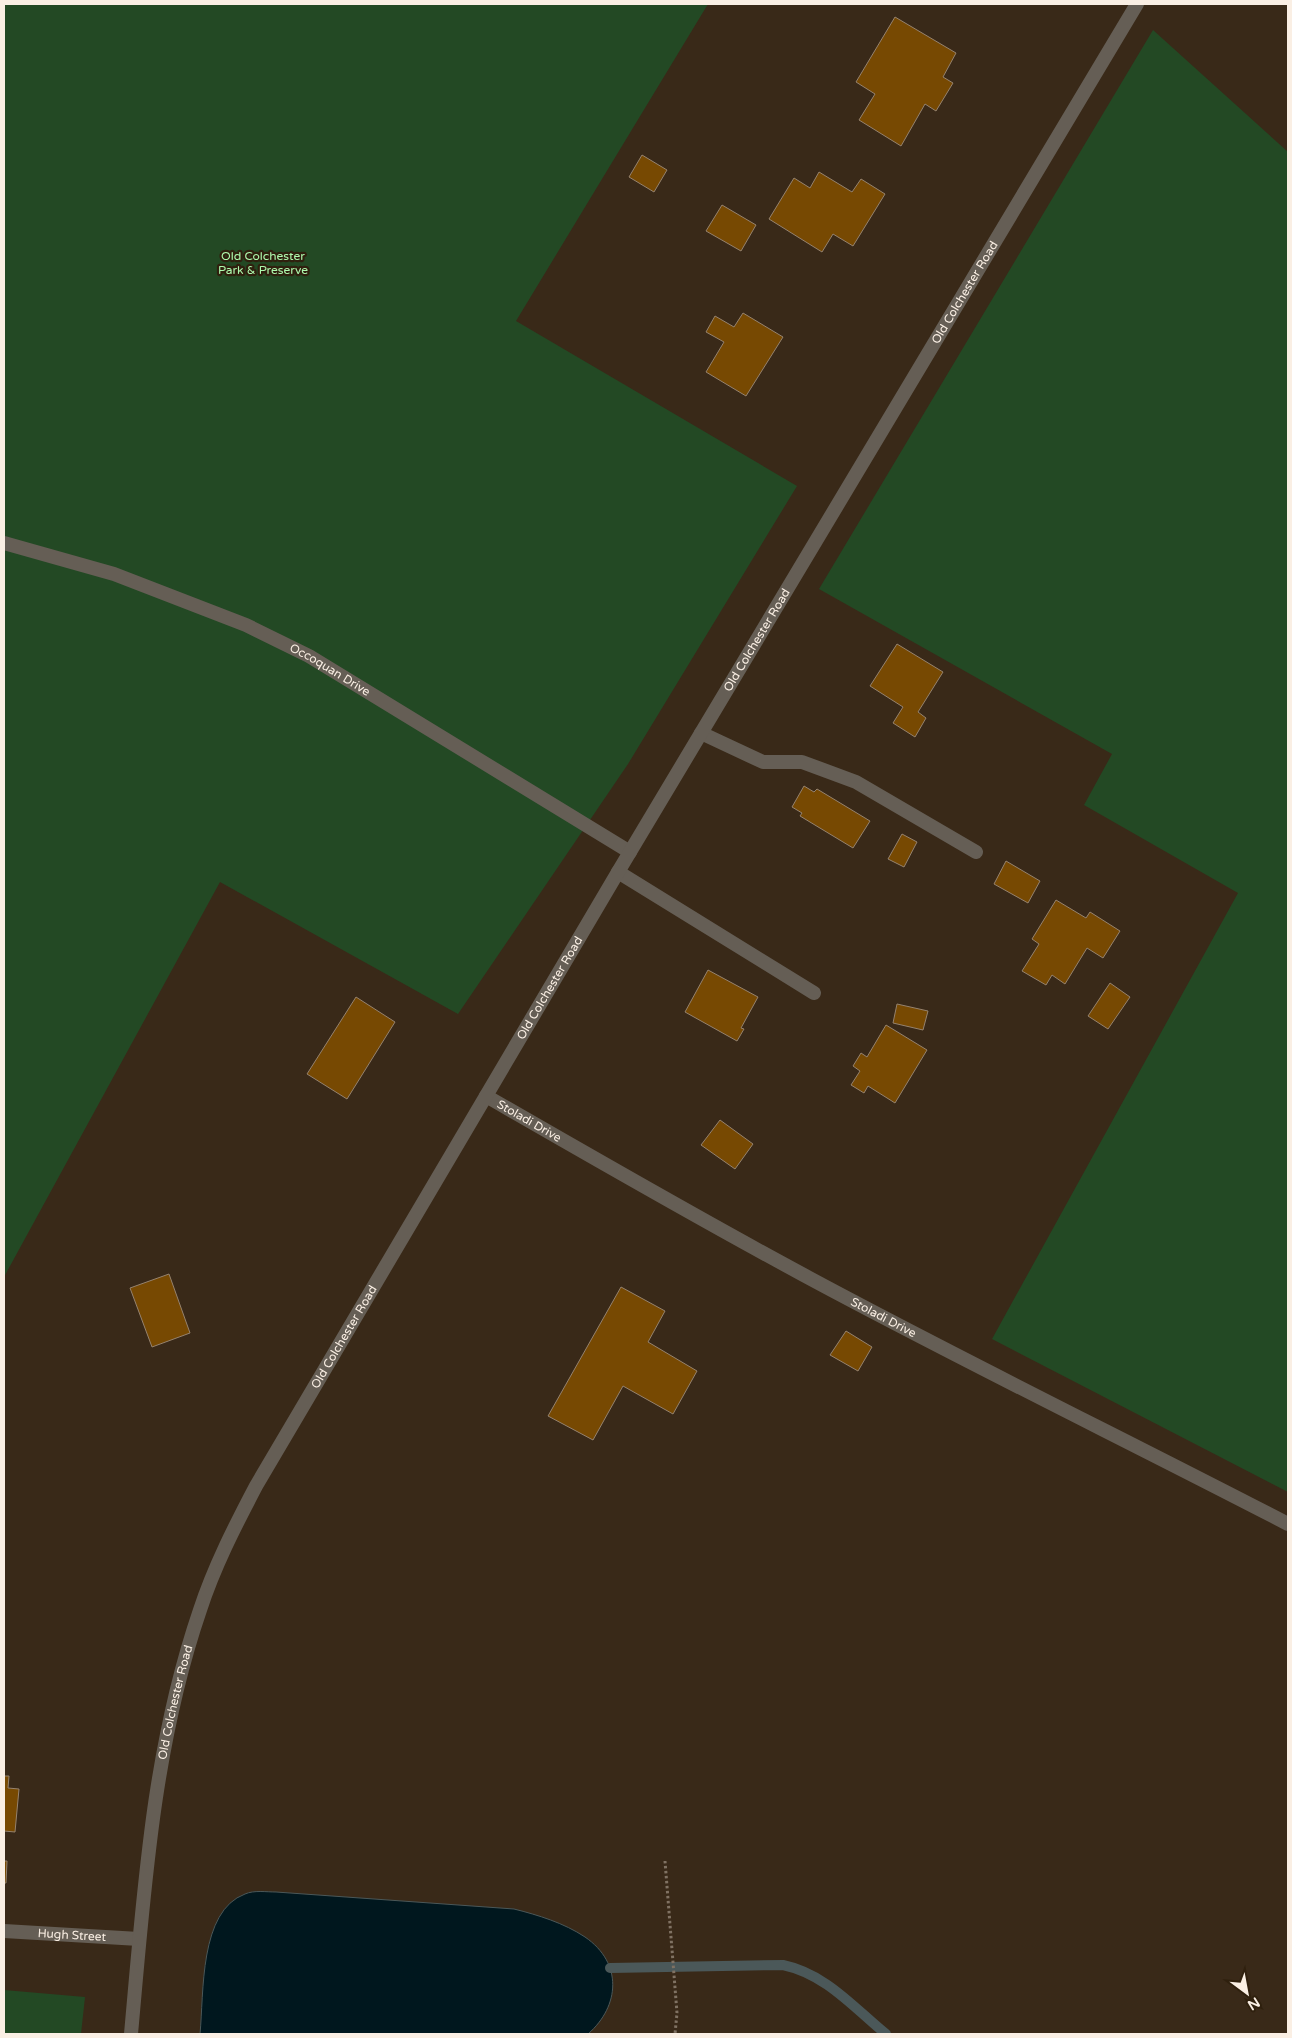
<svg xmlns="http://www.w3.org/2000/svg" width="1292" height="2038" font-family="'Varela Round',sans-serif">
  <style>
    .green { fill: #234924 }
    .water { fill: #00171e; stroke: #4b5859 }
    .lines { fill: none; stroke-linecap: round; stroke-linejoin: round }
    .stream { stroke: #4b5859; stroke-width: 10 }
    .building { fill: #774902; stroke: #95826e }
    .path { stroke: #807263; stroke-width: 3; stroke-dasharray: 2.5 2.5; stroke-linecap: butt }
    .service { stroke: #655e55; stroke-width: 14 }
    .minor { stroke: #655e55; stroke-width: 14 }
    .tertiary { stroke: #655e55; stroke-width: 14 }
    .labels { text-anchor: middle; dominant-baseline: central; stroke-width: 4.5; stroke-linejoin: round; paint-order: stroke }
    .park-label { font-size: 12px; fill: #aefaae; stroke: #2f200e }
    .street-label { font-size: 12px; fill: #faefe4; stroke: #2f200e }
  </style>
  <rect width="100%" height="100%" fill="#392918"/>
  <g class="green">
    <path d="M4,4H708L516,321L797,486L628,764L458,1014L220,882L4,1277Z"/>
    <path d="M1153,30L1288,152V1492L992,1339L1238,893L1084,805L1112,754L819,589Z"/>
    <path d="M4,1990L85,1997L81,2034H4Z"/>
  </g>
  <path class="water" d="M276,1892L514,1909C538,1915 564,1923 585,1937C623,1963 620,2006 588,2034H200C204,1993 199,1911 245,1894C254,1890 266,1892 276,1892Z"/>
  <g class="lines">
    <path class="stream" d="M610,1968L783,1965C826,1974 854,2008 886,2034"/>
  </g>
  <g class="building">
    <path d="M895,17L956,53L943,77L953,83L936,111L925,104L901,146L859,120L875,94L856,82Z"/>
    <path d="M642,155L667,170L654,192L629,177Z"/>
    <path d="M819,172L852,192L861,179L885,194L853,246L833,234L822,252L769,219L794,178L810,188Z"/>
    <path d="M722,205L756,225L741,251L706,231Z"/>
    <path d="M743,313L783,337L746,396L706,372L724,342L706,332L715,316L734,327Z"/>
    <path d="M897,644L943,672L918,712L926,718L915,737L893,723L903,707L870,686Z"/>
    <path d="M804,786L814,792L817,789L870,821L853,848L800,816L802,813L792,807Z"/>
    <path d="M902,834L917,842L904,867L888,859Z"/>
    <path d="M1006,861L1040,881L1028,903L994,884Z"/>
    <path d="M1056,900L1086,918L1090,912L1120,931L1103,958L1087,948L1065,984L1052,975L1046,985L1022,971L1039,944L1032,939Z"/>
    <path d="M708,970L758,997L741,1028L744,1029L737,1041L685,1012Z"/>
    <path d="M1110,983L1130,997L1108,1029L1088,1016Z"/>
    <path d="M356,997L395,1022L347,1099L307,1074Z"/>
    <path d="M897,1004L928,1011L923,1030L893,1023Z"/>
    <path d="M886,1025L927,1050L895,1103L868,1086L864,1093L851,1085L860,1071L853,1066L861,1053L867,1057Z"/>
    <path d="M720,1120L753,1144L735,1169L701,1145Z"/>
    <path d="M169,1274L190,1333L152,1347L130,1288Z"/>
    <path d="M621,1287L665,1311L648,1342L697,1371L673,1414L623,1386L593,1440L548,1416Z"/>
    <path d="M846,1331L872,1347L858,1371L830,1355Z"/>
    <path d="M4,1776H9L8,1788L19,1789L15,1832L4,1831Z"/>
    <path d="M4,1861H7L6,1883H4Z"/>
  </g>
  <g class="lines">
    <path class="path" d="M665,1861L677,2013L675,2034"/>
    <g class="service">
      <path d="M701,733L763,762H802L856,782L976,852"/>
      <path d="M618,872L814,993"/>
    </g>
    <g class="minor">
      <path id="s1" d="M4,543L114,574L246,625L309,656L630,852"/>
      <path id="s2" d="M486,1096C590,1156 694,1216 800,1273C961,1360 1126,1440 1288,1524"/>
      <path id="s3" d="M4,1931L139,1939"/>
    </g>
    <path class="tertiary" id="s4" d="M131,2034C144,1891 153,1747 200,1610C214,1567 235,1526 256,1486L618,872L1137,4"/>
  </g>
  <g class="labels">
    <g class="park-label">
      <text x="263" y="256">Old Colchester<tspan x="263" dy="14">Park &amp; Preserve</tspan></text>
    </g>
    <g class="street-label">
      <text stroke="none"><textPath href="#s4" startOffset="1955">Old Colchester Road</textPath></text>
      <text stroke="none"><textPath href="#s4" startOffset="1550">Old Colchester Road</textPath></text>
      <text stroke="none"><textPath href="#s1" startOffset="351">Occoquan Drive</textPath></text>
      <text stroke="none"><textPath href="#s4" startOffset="1145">Old Colchester Road</textPath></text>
      <text stroke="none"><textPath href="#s2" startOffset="50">Stoladi Drive</textPath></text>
      <text stroke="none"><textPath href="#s2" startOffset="455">Stoladi Drive</textPath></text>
      <text stroke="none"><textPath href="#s4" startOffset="740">Old Colchester Road</textPath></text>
      <text stroke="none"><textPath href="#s4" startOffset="335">Old Colchester Road</textPath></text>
      <text stroke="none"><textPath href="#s3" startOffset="68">Hugh Street</textPath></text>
    </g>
  </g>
  <rect width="1292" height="2038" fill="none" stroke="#faefe4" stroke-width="10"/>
  <g transform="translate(1247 1993) rotate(148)" stroke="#2f200e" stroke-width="4" paint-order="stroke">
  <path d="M0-4L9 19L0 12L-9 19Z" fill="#faefe4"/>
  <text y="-8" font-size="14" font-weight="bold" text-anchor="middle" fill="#faefe4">N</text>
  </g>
</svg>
